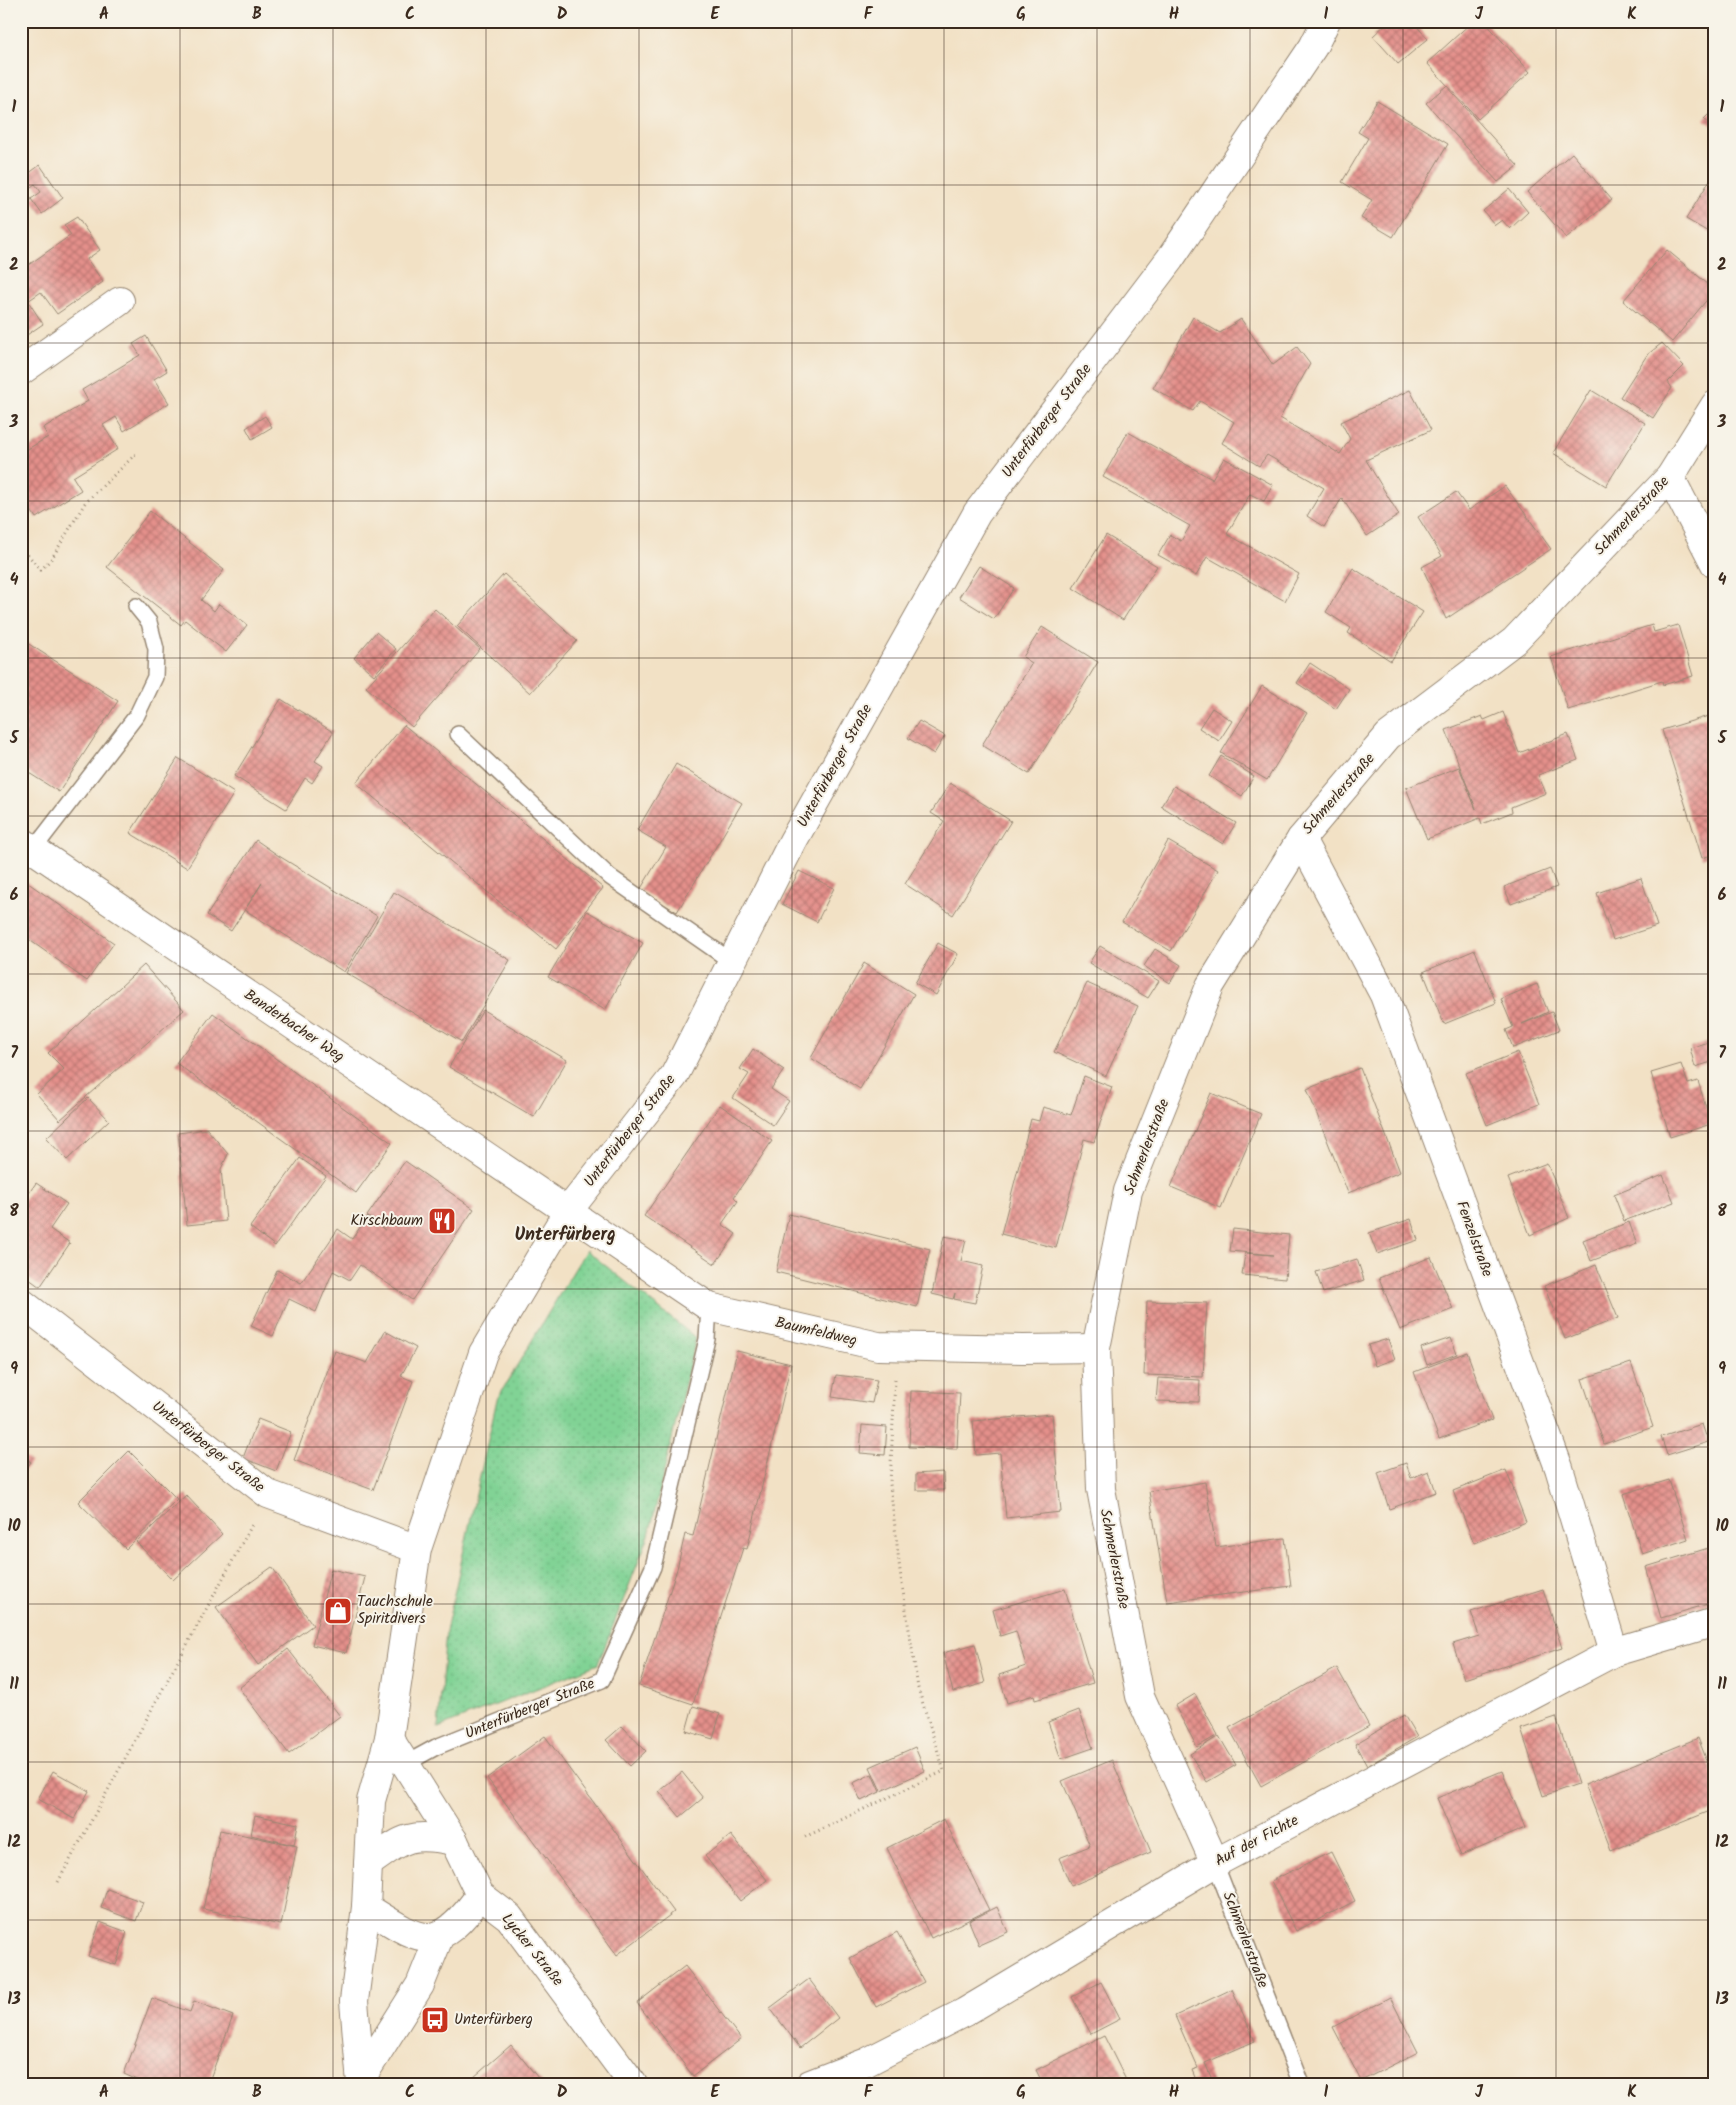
<svg xmlns="http://www.w3.org/2000/svg" width="1736" height="2105" font-family="Kalam,sans-serif">
  <style>
    .park { fill: url(#park-dots); stroke: #5e7e5a }
    .building { fill: url(#building-cross-hatch) }
    .lines { fill: none; stroke-linecap: round; stroke-linejoin: round }
    .service-casing { stroke: #968672; stroke-width: 18 }
    .minor-casing { stroke: #968672; stroke-width: 30 }
    .path { stroke: #968672; stroke-width: 3; stroke-dasharray: 1 4; stroke-linecap: butt }
    .service { stroke: #fff; stroke-width: 15 }
    .minor { stroke: #fff; stroke-width: 28 }
    .grid { fill: none; stroke: #3b2a1e; stroke-width: 1; stroke-opacity: 0.55 }
    .labels { text-anchor: middle; dominant-baseline: central; stroke-width: 4; stroke-linejoin: round; paint-order: stroke }
    .street-label { font-size: 15px; fill: #3b2a1e; stroke: #f7f3e8 }
    .poi-label { font-size: 15px; fill: #3b2a1e; stroke: #f7f3e8; text-anchor: start }
    .quarter-label { font-size: 18px; font-weight: bold; fill: #3b2a1e; stroke: #f7f3e8 }
    .neatline { fill: none; stroke: #3b2a1e; stroke-width: 2 }
    .grid-label { font-size: 16px; text-anchor: middle; font-weight: bold; fill: #3b2a1e }
  </style>
  <defs>
    <pattern id="park-dots" width="8" height="8" patternUnits="userSpaceOnUse" patternTransform="scale(1.25)"><rect width="8" height="8" fill="#81d395"/><path d="M2 2h.1M6 6h.1" fill="none" stroke="#70b580" stroke-width="1.8" stroke-linecap="round"/></pattern>
    <pattern id="building-cross-hatch" width="8" height="8" patternUnits="userSpaceOnUse" patternTransform="scale(1.25)"><rect width="8" height="8" fill="#e4908b"/><path d="M0 0l8 8M0 8l8-8" fill="none" stroke="#ba7671"/></pattern>
  </defs>
  <rect width="100%" height="100%" fill="#f7f3e8"/>
  <filter id="ink" filterUnits="userSpaceOnUse"><feTurbulence type="fractalNoise" baseFrequency=".02" numOctaves="2"/><feDisplacementMap in="SourceGraphic" scale="10" xChannelSelector="R" yChannelSelector="G"/><feConvolveMatrix kernelMatrix="1 2 1 2 8 2 1 2 1" color-interpolation-filters="sRGB"/></filter>
  <filter id="wash" filterUnits="userSpaceOnUse"><feTurbulence type="fractalNoise" baseFrequency=".0096" numOctaves="4" result="noise"/><feDisplacementMap in="SourceGraphic" scale="20" xChannelSelector="R" yChannelSelector="G"/><feGaussianBlur stdDeviation="1.12" result="paint"/><feColorMatrix in="noise" values="0 0 0 0 0 0 0 0 0 0 0 0 0 0 0 0 0 1.4 0 .05"/><feComposite in="paint" operator="in"/></filter>
  <g filter="url(#wash)">
    <rect width="100%" height="100%" fill="#f2e1c5"/>
    <path class="park" d="M586,1250L696,1338L649,1535L598,1664L438,1728L446,1631L497,1399Z"/>
    <g id="blocks">
      <g class="building">
        <path d="M1389,21H1412L1428,39L1398,64L1373,36Z"/>
        <path d="M1473,21H1484L1530,72L1478,119L1427,63Z"/>
        <path d="M1446,86L1518,166L1498,182L1426,103Z"/>
        <path d="M1377,101L1448,144L1393,237L1361,218L1372,200L1342,182L1368,138L1358,132Z"/>
        <path d="M1715,108V128L1704,119Z"/>
        <path d="M1572,153L1612,200L1566,238L1527,192Z"/>
        <path d="M21,165L28,174L40,165L63,198L42,214L31,199L41,192L35,184L21,194Z"/>
        <path d="M1715,172V236L1686,219Z"/>
        <path d="M1509,189L1528,212L1510,229L1502,220L1495,225L1483,211Z"/>
        <path d="M77,217L100,250L87,259L103,282L57,314L41,292L28,301L43,324L21,339V264L24,268L71,235L64,225Z"/>
        <path d="M1667,250L1715,290L1672,342L1623,301Z"/>
        <path d="M1193,317L1220,333L1241,319L1273,365L1297,347L1310,364L1280,418L1340,454L1350,439L1341,422L1410,390L1431,430L1366,460L1399,515L1367,536L1342,498L1324,527L1307,516L1324,488L1267,455L1259,466L1222,443L1234,422L1200,401L1193,411L1153,388Z"/>
        <path d="M146,336L167,371L154,379L169,403L124,431L116,417L103,425L118,449L73,477L81,490L36,518L24,499L21,501V453L48,437L43,428L88,401L82,390L140,355L133,344Z"/>
        <path d="M1662,343L1684,366L1668,382L1672,388L1653,418L1620,397L1647,355Z"/>
        <path d="M1591,390L1645,423L1606,486L1553,453Z"/>
        <path d="M265,416L272,427L252,439L246,428Z"/>
        <path d="M1128,432L1212,479L1224,458L1273,485L1264,501L1250,494L1227,534L1299,574L1285,601L1207,557L1196,576L1158,555L1170,535L1181,541L1190,526L1103,477Z"/>
        <path d="M1505,486L1551,549L1446,619L1422,567L1442,556L1418,517L1456,492L1469,510Z"/>
        <path d="M150,511L224,570L201,600L214,611L219,604L247,625L226,652L185,620L181,625L107,567Z"/>
        <path d="M1106,535L1157,566L1123,620L1073,588Z"/>
        <path d="M979,566L1014,588L994,619L959,597Z"/>
        <path d="M1353,568L1423,612L1391,661L1348,633L1351,628L1326,612Z"/>
        <path d="M504,574L577,641L530,693L457,626Z"/>
        <path d="M435,609L480,649L412,727L366,687Z"/>
        <path d="M1652,625L1654,632L1678,625L1693,676L1663,685L1662,681L1568,710L1551,657Z"/>
        <path d="M1042,627L1098,662L1029,774L982,745L1032,663L1023,657Z"/>
        <path d="M376,632L396,649L374,675L354,658Z"/>
        <path d="M21,639L118,701L59,792L21,768Z"/>
        <path d="M1310,663L1349,689L1336,709L1297,683Z"/>
        <path d="M1262,686L1307,713L1267,780L1221,753Z"/>
        <path d="M281,699L333,732L315,761L323,766L312,783L305,778L286,809L234,776Z"/>
        <path d="M1212,708L1232,721L1219,741L1199,728Z"/>
        <path d="M1503,712L1519,753L1568,734L1578,760L1538,775L1546,793L1511,807L1512,812L1482,824L1480,818L1427,839L1406,788L1459,767L1476,809L1446,730L1482,716L1484,720Z"/>
        <path d="M1715,714V854L1702,858L1662,730Z"/>
        <path d="M919,721L945,736L934,754L908,738Z"/>
        <path d="M404,725L603,888L556,949L356,783Z"/>
        <path d="M1221,756L1254,776L1242,796L1209,776Z"/>
        <path d="M178,758L234,793L187,868L130,833Z"/>
        <path d="M676,764L742,803L677,912L640,890L666,847L637,830Z"/>
        <path d="M950,783L1011,821L953,915L905,884L944,821L931,813Z"/>
        <path d="M1174,786L1236,823L1223,844L1161,806Z"/>
        <path d="M256,840L279,856L377,916L344,972L245,910L262,883L231,931L207,915Z"/>
        <path d="M1168,841L1218,870L1171,951L1122,922Z"/>
        <path d="M1715,855V869H1714L1710,856Z"/>
        <path d="M1550,869L1557,887L1511,904L1504,887Z"/>
        <path d="M799,871L834,888L817,922L782,904Z"/>
        <path d="M21,878L114,943L87,981L21,934Z"/>
        <path d="M1641,878L1657,926L1613,940L1597,893Z"/>
        <path d="M394,892L510,960L462,1042L346,973Z"/>
        <path d="M587,911L643,943L605,1010L548,977Z"/>
        <path d="M938,943L958,954L936,995L915,983Z"/>
        <path d="M1100,946L1159,981L1148,998L1089,963Z"/>
        <path d="M1155,949L1181,965L1170,983L1144,966Z"/>
        <path d="M1475,950L1496,1003L1444,1024L1423,972Z"/>
        <path d="M864,963L914,994L860,1089L811,1058Z"/>
        <path d="M144,965L184,1010L60,1120L37,1094L64,1069L48,1053Z"/>
        <path d="M1087,983L1138,1006L1106,1076L1054,1052Z"/>
        <path d="M1537,984L1548,1012L1522,1024L1552,1012L1559,1030L1513,1048L1506,1030L1513,1027L1501,999Z"/>
        <path d="M483,1010L567,1060L534,1117L449,1067Z"/>
        <path d="M213,1013L392,1143L356,1193L176,1063Z"/>
        <path d="M1715,1040V1061L1695,1067L1690,1048Z"/>
        <path d="M21,1041L27,1047L21,1052Z"/>
        <path d="M753,1049L784,1070L771,1089L789,1101L773,1125L733,1098L749,1074L740,1069Z"/>
        <path d="M1518,1052L1539,1104L1487,1125L1466,1073Z"/>
        <path d="M1681,1064L1688,1084L1698,1081L1711,1124L1670,1137L1651,1073Z"/>
        <path d="M1360,1068L1400,1172L1348,1193L1307,1089Z"/>
        <path d="M1084,1076L1112,1087L1094,1142L1084,1139L1056,1248L1001,1234L1031,1119L1039,1121L1043,1107L1071,1115Z"/>
        <path d="M1211,1093L1261,1114L1221,1208L1171,1187Z"/>
        <path d="M88,1098L109,1120L67,1160L46,1138Z"/>
        <path d="M720,1105L772,1141L734,1197L738,1201L722,1224L736,1234L715,1264L644,1216Z"/>
        <path d="M207,1129L228,1154L221,1169L226,1221L187,1225L178,1133Z"/>
        <path d="M300,1158L326,1176L275,1246L250,1227Z"/>
        <path d="M405,1161L474,1209L412,1300L360,1265L350,1280L333,1271L316,1312L289,1299L273,1336L251,1326L277,1270L301,1283L338,1229L352,1239L367,1217L385,1230L367,1216Z"/>
        <path d="M1547,1163L1569,1218L1530,1235L1508,1178Z"/>
        <path d="M1663,1175L1674,1202L1624,1221L1614,1195Z"/>
        <path d="M36,1183L67,1204L50,1229L70,1243L40,1287L21,1273V1204Z"/>
        <path d="M789,1214L930,1249L917,1307L776,1272Z"/>
        <path d="M1411,1219L1418,1240L1377,1254L1369,1233Z"/>
        <path d="M1629,1222L1637,1244L1591,1261L1583,1240Z"/>
        <path d="M1233,1229L1289,1235L1285,1279L1242,1275L1245,1253L1273,1255L1230,1251Z"/>
        <path d="M944,1236L966,1240L961,1261L983,1266L975,1303L954,1299L955,1293L953,1299L932,1294Z"/>
        <path d="M1431,1257L1453,1309L1400,1330L1379,1278Z"/>
        <path d="M1357,1259L1364,1280L1323,1293L1316,1272Z"/>
        <path d="M1596,1265L1618,1318L1565,1339L1544,1286Z"/>
        <path d="M1147,1301L1207,1303L1203,1377L1144,1375Z"/>
        <path d="M385,1331L416,1348L401,1376L413,1381L373,1490L294,1460L335,1351L367,1363Z"/>
        <path d="M1451,1338L1457,1354L1427,1365L1421,1348Z"/>
        <path d="M1388,1339L1395,1359L1375,1366L1368,1345Z"/>
        <path d="M737,1351L791,1364L747,1549L743,1548L693,1704L639,1686L677,1569L685,1534L693,1536Z"/>
        <path d="M1467,1352L1492,1420L1439,1439L1414,1372Z"/>
        <path d="M1631,1363L1653,1427L1604,1444L1582,1379Z"/>
        <path d="M836,1375L877,1380L872,1403L832,1397Z"/>
        <path d="M1158,1378L1200,1380L1199,1402L1156,1401Z"/>
        <path d="M911,1391L960,1393L957,1449L909,1447Z"/>
        <path d="M1052,1414L1061,1512L1006,1518L1000,1453L976,1455L973,1421Z"/>
        <path d="M258,1419L291,1432L276,1471L243,1458Z"/>
        <path d="M1702,1424L1708,1442L1667,1455L1661,1437Z"/>
        <path d="M862,1425L887,1427L885,1455L860,1453Z"/>
        <path d="M129,1451L177,1499L126,1549L78,1502Z"/>
        <path d="M21,1455L31,1462L21,1476Z"/>
        <path d="M1406,1463L1411,1478L1429,1471L1436,1492L1389,1509L1378,1473Z"/>
        <path d="M1506,1470L1526,1522L1474,1543L1453,1491Z"/>
        <path d="M943,1472L944,1490H916V1474Z"/>
        <path d="M1669,1480L1688,1539L1642,1554L1623,1494Z"/>
        <path d="M1205,1482L1216,1547L1285,1538L1291,1586L1167,1602L1149,1491Z"/>
        <path d="M186,1495L222,1534L173,1580L136,1542Z"/>
        <path d="M1715,1546V1602L1661,1618L1646,1567Z"/>
        <path d="M272,1567L313,1625L258,1665L216,1607Z"/>
        <path d="M331,1569L365,1577L346,1653L312,1645Z"/>
        <path d="M1065,1589L1093,1683L1035,1700L1034,1695L1007,1703L999,1675L1026,1666L1016,1631L1000,1636L993,1610Z"/>
        <path d="M1543,1589L1562,1648L1464,1679L1453,1644L1479,1636L1471,1612Z"/>
        <path d="M975,1644L985,1683L953,1692L943,1653Z"/>
        <path d="M288,1649L340,1716L289,1754L239,1688Z"/>
        <path d="M1337,1668L1369,1726L1261,1786L1229,1728Z"/>
        <path d="M1195,1694L1218,1735L1197,1747L1175,1706Z"/>
        <path d="M693,1706L720,1714L713,1739L686,1731Z"/>
        <path d="M1079,1710L1093,1748L1061,1759L1048,1722Z"/>
        <path d="M1404,1715L1417,1737L1367,1766L1355,1744Z"/>
        <path d="M1556,1717L1578,1784L1543,1796L1521,1729Z"/>
        <path d="M622,1726L646,1751L630,1766L606,1740Z"/>
        <path d="M545,1736L674,1912L617,1955L487,1778Z"/>
        <path d="M1219,1736L1236,1765L1207,1782L1190,1754Z"/>
        <path d="M1698,1738L1715,1781V1809L1611,1851L1585,1784Z"/>
        <path d="M915,1747L925,1771L881,1791L870,1767Z"/>
        <path d="M1112,1760L1151,1852L1071,1886L1059,1858L1090,1846L1062,1781Z"/>
        <path d="M53,1771L89,1791L74,1819L38,1799Z"/>
        <path d="M1502,1771L1525,1828L1461,1855L1437,1798Z"/>
        <path d="M682,1772L703,1798L680,1817L659,1791Z"/>
        <path d="M872,1774L880,1792L861,1801L853,1783Z"/>
        <path d="M255,1815L298,1824L294,1845L251,1835Z"/>
        <path d="M944,1819L989,1910L931,1938L887,1848Z"/>
        <path d="M220,1830L297,1846L281,1925L203,1909Z"/>
        <path d="M731,1835L767,1880L740,1901L705,1856Z"/>
        <path d="M1331,1852L1355,1901L1296,1931L1271,1881Z"/>
        <path d="M107,1889L143,1902L136,1921L101,1908Z"/>
        <path d="M997,1907L1008,1932L979,1945L969,1921Z"/>
        <path d="M100,1922L127,1932L116,1965L88,1956Z"/>
        <path d="M897,1932L924,1982L876,2007L850,1958Z"/>
        <path d="M1715,1934V1947L1710,1936Z"/>
        <path d="M685,1966L741,2039L693,2076L637,2003Z"/>
        <path d="M809,1979L838,2018L800,2048L770,2008Z"/>
        <path d="M1101,1982L1120,2019L1091,2034L1072,1997Z"/>
        <path d="M1232,1989L1255,2041L1205,2063L1214,2084H1186L1196,2080L1192,2070L1198,2068L1175,2016Z"/>
        <path d="M1390,1997L1418,2052L1361,2081L1333,2027Z"/>
        <path d="M152,1998L190,2012L194,2001L233,2016L208,2084H146L124,2074Z"/>
        <path d="M1104,2036L1128,2084H1043L1036,2070Z"/>
        <path d="M511,2045L543,2084H466Z"/>
      </g>
    </g>
  </g>
  <g filter="url(#ink)">
    <use href="#blocks" fill-opacity="0" stroke="#968672" stroke-width="1"/>
    <g class="lines">
      <defs>
        <g id="service">
          <path d="M458,734L610,877L731,961"/>
          <path d="M33,850L137,715L155,677L156,649L149,622L136,606"/>
          <path d="M405,1764L436,1747L602,1680L653,1567L707,1339L709,1307"/>
          <path d="M1215,1863L1301,2084"/>
        </g>
        <g id="minor">
          <path d="M21,371L120,301"/>
          <path d="M1670,477L1715,564"/>
          <path d="M1301,839L1384,995L1559,1468L1614,1652"/>
          <path d="M21,841L709,1307L878,1346L1023,1349L1096,1348"/>
          <path d="M21,1302L268,1494L417,1549"/>
          <path d="M389,1738L454,1841L480,1895L509,1917L633,2084"/>
          <path d="M1215,1863L1140,1696L1101,1489L1096,1348L1128,1191L1210,986L1301,839L1388,736L1514,641L1670,477L1715,405"/>
          <path d="M368,1864C404,1838 409,1832 454,1841"/>
          <path d="M366,1907C422,1942 437,1956 480,1895"/>
          <path d="M362,2077L420,1985L440,1935"/>
          <path d="M361,2084L354,2001L366,1907L371,1801L389,1738L417,1549L483,1353L568,1211L674,1076L793,841L977,513L1170,259L1313,47L1326,21"/>
          <path d="M810,2084L867,2062L965,2012L1215,1863L1614,1652L1715,1622"/>
        </g>
      </defs>
      <use href="#service" class="service-casing"/>
      <use href="#minor" class="minor-casing"/>
      <g class="path">
        <path d="M21,547L41,570L52,558L85,503L138,452"/>
        <path d="M805,1837L944,1771L918,1688L900,1571L890,1484L895,1379"/>
        <path d="M58,1882L253,1523"/>
      </g>
      <use href="#service" class="service"/>
      <use href="#minor" class="minor"/>
    </g>
  </g>
  <path class="grid" d="M180,21V2084M333,21V2084M486,21V2084M639,21V2084M792,21V2084M944,21V2084M1097,21V2084M1250,21V2084M1403,21V2084M1556,21V2084M21,185H1715M21,343H1715M21,501H1715M21,658H1715M21,816H1715M21,974H1715M21,1131H1715M21,1289H1715M21,1447H1715M21,1604H1715M21,1762H1715M21,1920H1715"/>
  <defs>
    <symbol id="restaurant-square" viewBox="-11 -11 22 22"><rect x="-9" y="-9" width="18" height="18" rx="4" fill="#c8321e" stroke="#f7f3e8"/><path d="M-5-6h1v4h1v-4h1v4h1v-4h1v5L-1.5 .5V6h-2V.5L-5-1ZM5-6V6H3V1.5H1.5Q1.5-4 5-6Z" fill="#fff"/></symbol>
    <symbol id="shop-square" viewBox="-11 -11 22 22"><rect x="-9" y="-9" width="18" height="18" rx="4" fill="#c8321e" stroke="#f7f3e8"/><path d="M-5-2.5h2.3a2.7 3.5 0 0 1 5.4 0H5L5.5 6h-11ZM-1.5-2.5h3a1.5 2.3 0 0 0-3 0Z" fill="#fff"/></symbol>
    <symbol id="bus-square" viewBox="-11 -11 22 22"><rect x="-9" y="-9" width="18" height="18" rx="4" fill="#c8321e" stroke="#f7f3e8"/><path d="M-5-6H5V4H4V6H2V4H-2V6H-4V4H-5ZM-3.5-4V0h7V-4ZM-3.5 1.2v1.5H-2V1.2ZM2 1.2v1.5H3.5V1.2Z" fill="#fff"/></symbol>
  </defs>
  <g fill-rule="evenodd">
    <use href="#restaurant-square" x="426" y="1205" width="32" height="32"/>
    <use href="#shop-square" x="322" y="1595" width="32" height="32"/>
    <use href="#bus-square" x="419" y="2004" width="32" height="32"/>
  </g>
  <g class="labels">
    <g class="street-label">
      <text transform="translate(1047 421) rotate(-53)">Unterfürberger Straße</text>
      <text transform="translate(1632 516) rotate(-47)">Schmerlerstraße</text>
      <text transform="translate(835 766) rotate(-61)">Unterfürberger Straße</text>
      <text transform="translate(1339 794) rotate(-49)">Schmerlerstraße</text>
      <text transform="translate(294 1026) rotate(34)">Banderbacher Weg</text>
      <text transform="translate(630 1131) rotate(-52)">Unterfürberger Straße</text>
      <text transform="translate(1147 1147) rotate(-69)">Schmerlerstraße</text>
      <text transform="translate(1474 1239) rotate(70)">Fenzelstraße</text>
      <text transform="translate(816 1332) rotate(13)">Baumfeldweg</text>
      <text transform="translate(208 1447) rotate(38)">Unterfürberger Straße</text>
      <text transform="translate(1114 1559) rotate(79)">Schmerlerstraße</text>
      <text transform="translate(530 1709) rotate(-22)">Unterfürberger Straße</text>
      <text transform="translate(1257 1841) rotate(-28)">Auf der Fichte</text>
      <text transform="translate(1245 1940) rotate(69)">Schmerlerstraße</text>
      <text transform="translate(532 1950) rotate(51)">Lycker Straße</text>
    </g>
    <g class="poi-label">
      <text x="423" y="1221" text-anchor="end">Kirschbaum</text>
      <text x="357" y="1602">Tauchschule<tspan x="357" dy="17">Spiritdivers</tspan></text>
      <text x="454" y="2020">Unterfürberg</text>
    </g>
    <g class="quarter-label">
      <text x="565" y="1235">Unterfürberg</text>
    </g>
  </g>
  <rect width="1736" height="2105" fill="none" stroke="#f7f3e8" stroke-width="55"/>
  <rect x="28" y="28" width="1680" height="2050" class="neatline"/>
  <g class="grid-label">
    <text x="104" y="19">A</text>
    <text x="257" y="19">B</text>
    <text x="410" y="19">C</text>
    <text x="562" y="19">D</text>
    <text x="715" y="19">E</text>
    <text x="868" y="19">F</text>
    <text x="1021" y="19">G</text>
    <text x="1174" y="19">H</text>
    <text x="1326" y="19">I</text>
    <text x="1479" y="19">J</text>
    <text x="1632" y="19">K</text>
    <text x="14" y="112">1</text>
    <text x="1722" y="112">1</text>
    <text x="14" y="270">2</text>
    <text x="1722" y="270">2</text>
    <text x="14" y="427">3</text>
    <text x="1722" y="427">3</text>
    <text x="14" y="585">4</text>
    <text x="1722" y="585">4</text>
    <text x="14" y="743">5</text>
    <text x="1722" y="743">5</text>
    <text x="14" y="900">6</text>
    <text x="1722" y="900">6</text>
    <text x="14" y="1058">7</text>
    <text x="1722" y="1058">7</text>
    <text x="14" y="1216">8</text>
    <text x="1722" y="1216">8</text>
    <text x="14" y="1374">9</text>
    <text x="1722" y="1374">9</text>
    <text x="14" y="1531">10</text>
    <text x="1722" y="1531">10</text>
    <text x="14" y="1689">11</text>
    <text x="1722" y="1689">11</text>
    <text x="14" y="1847">12</text>
    <text x="1722" y="1847">12</text>
    <text x="14" y="2004">13</text>
    <text x="1722" y="2004">13</text>
    <text x="104" y="2097">A</text>
    <text x="257" y="2097">B</text>
    <text x="410" y="2097">C</text>
    <text x="562" y="2097">D</text>
    <text x="715" y="2097">E</text>
    <text x="868" y="2097">F</text>
    <text x="1021" y="2097">G</text>
    <text x="1174" y="2097">H</text>
    <text x="1326" y="2097">I</text>
    <text x="1479" y="2097">J</text>
    <text x="1632" y="2097">K</text>
  </g>
</svg>
